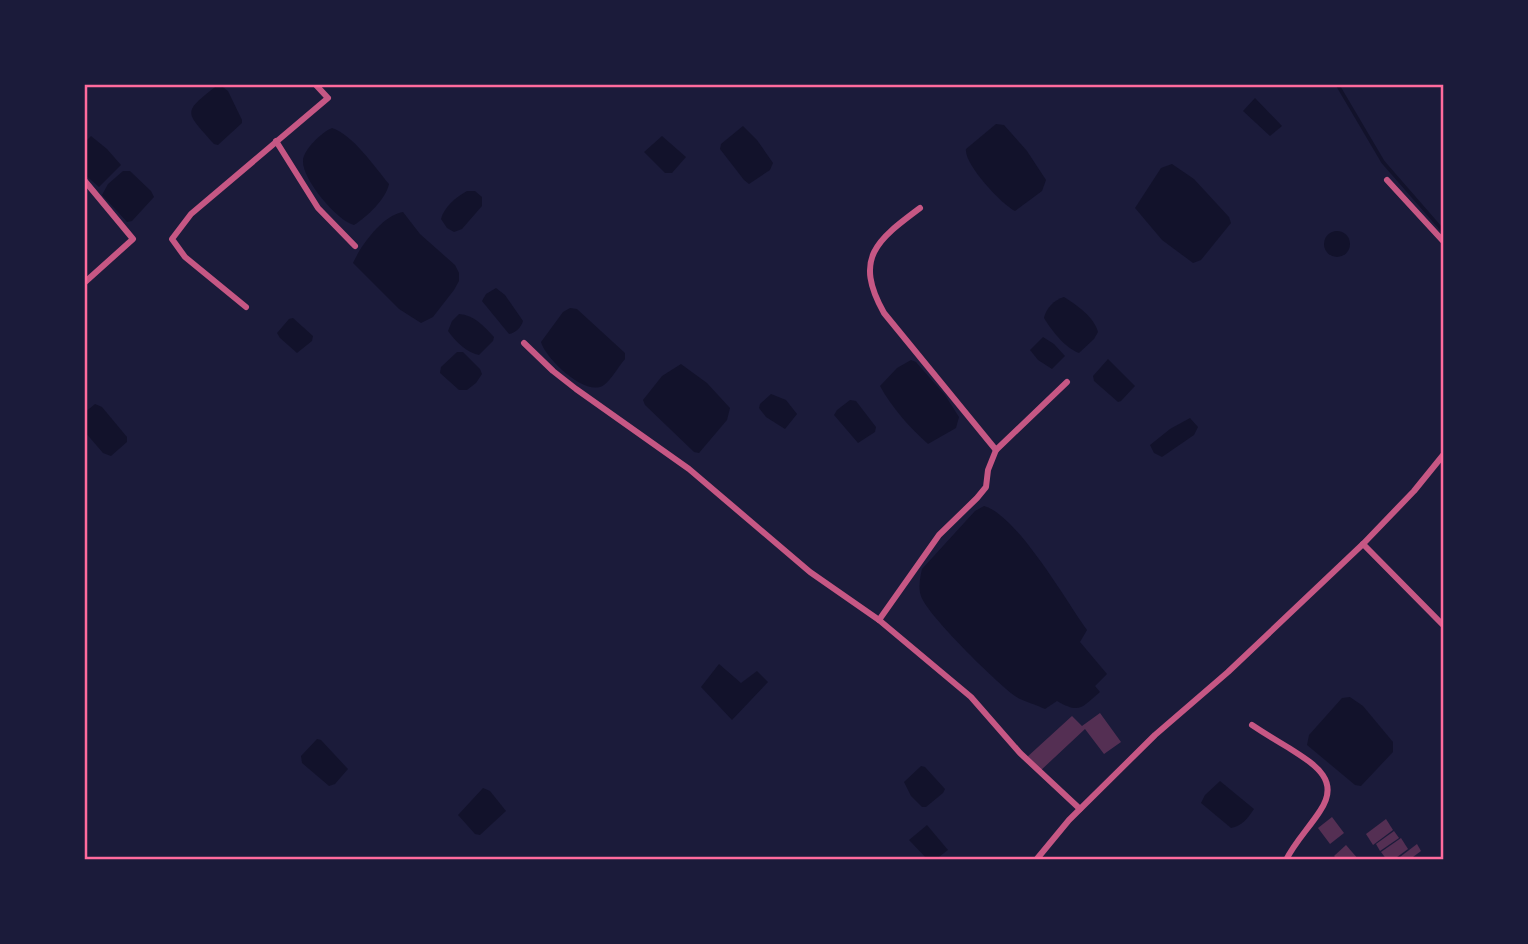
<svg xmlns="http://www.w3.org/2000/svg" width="1528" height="944" font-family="'Open Sans',sans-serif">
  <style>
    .water { fill: #12122b }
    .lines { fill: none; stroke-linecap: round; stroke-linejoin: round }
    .stream { stroke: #12122b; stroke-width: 3.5 }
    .building { fill: #542f53 }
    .minor { stroke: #c65784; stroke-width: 6 }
    .neatline { fill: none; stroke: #ff6b9d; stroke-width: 2.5 }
  </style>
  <rect width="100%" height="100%" fill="#1b1b3a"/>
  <g class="water">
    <path d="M219,84L228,91L242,120V123L218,145L214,144C184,110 182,113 219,84Z"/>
    <path d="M1255,98L1282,126L1270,136L1243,111Z"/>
    <path d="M996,124L1004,125L1027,151L1046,180L1042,191L1015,211C1001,204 964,164 966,149Z"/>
    <path d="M743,126L757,140L773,163L770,170L749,184L744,180L720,149L721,144Z"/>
    <path d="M332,128C352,134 375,167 389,184C386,199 367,217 354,225C337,221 302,179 303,161C303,150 322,132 332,128Z"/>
    <path d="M91,136L107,149L121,165L99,187L84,174V143Z"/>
    <path d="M662,136L686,157L672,173H665L644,152Z"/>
    <path d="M1172,164L1194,179L1229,217L1231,223L1201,260L1193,263L1162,240L1135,208L1161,168Z"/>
    <path d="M123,171H130L151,191L154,197L132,221L127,222L102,195L108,184Z"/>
    <path d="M467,191H475L482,197V206L462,229L454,232L447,228L441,219C444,207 456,197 467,191Z"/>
    <path d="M403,212L420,234L455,265L459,273V281L454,290L433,317L421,323L399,309L353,263C361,245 383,215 403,212Z"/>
    <circle cx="1337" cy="244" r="13"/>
    <path d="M496,288L505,295L523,321C521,328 515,333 509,334L482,301L486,294Z"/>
    <path d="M1064,297C1077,305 1094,317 1098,332L1094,339L1079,353C1065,348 1052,331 1044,318C1046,308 1054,300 1064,297Z"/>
    <path d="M570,308L577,309L625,353V359C618,367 612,379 604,385C586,398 545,358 541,342L563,312Z"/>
    <path d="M459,314C474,315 484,326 494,337L493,341L479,355C467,353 455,341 448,331L452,321Z"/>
    <path d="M293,318L313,336L312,341L297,353L280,338L277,333L289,319Z"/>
    <path d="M1043,337L1054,344L1065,356L1052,369L1038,360L1030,350Z"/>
    <path d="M457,352H463L480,369L482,374L476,383L467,390H459L440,373L441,367Z"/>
    <path d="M1108,359L1135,386L1121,401L1118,402L1094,381L1093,376Z"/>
    <path d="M911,360L916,362L945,395L959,417L956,428L928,444C910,428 892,408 880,386L897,368Z"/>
    <path d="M681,364L707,383L730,408L727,420L699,453L694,452L645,405L643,400L662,376Z"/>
    <path d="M771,394L786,400L797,414L785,429L766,417L759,408L760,404Z"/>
    <path d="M850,400L856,401L876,427L875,432L858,443L834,415L837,410Z"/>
    <path d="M95,404L102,407L127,437V442L111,456L103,453L84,431V413Z"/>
    <path d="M1190,418L1198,427L1194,435L1162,457L1154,453L1150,445L1170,429Z"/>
    <path d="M984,506C1017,515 1066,601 1087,630L1080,642L1107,674L1095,686L1100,692C1081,708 1080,714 1057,701L1045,709C1036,704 1024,702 1015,696C997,683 927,615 921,596C918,588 920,578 922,569L975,511Z"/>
    <path d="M719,664L741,683L757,671L768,682L732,720L701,687Z"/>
    <path d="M1350,697L1363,706L1393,742V752L1361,786L1355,785L1307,745L1309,735L1342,698Z"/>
    <path d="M317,739L321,740L348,769L335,784L329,786L302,763L301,756Z"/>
    <path d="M921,766L925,767L945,789L943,793L926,807H922L911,796L904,782Z"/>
    <path d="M1220,781L1254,809C1248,818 1242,826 1231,828L1201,803L1205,795Z"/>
    <path d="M483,788L490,791L506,811L480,835L475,834L458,815Z"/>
    <path d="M927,825L948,850L935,860H928L909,840Z"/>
  </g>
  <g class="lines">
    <path class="stream" d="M1337,84L1383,162L1444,232"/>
  </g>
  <g class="building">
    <path d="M1100,713L1121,742L1104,754L1085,729L1039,772L1026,758L1072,716L1082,726Z"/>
    <path d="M1332,817L1344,833L1330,844L1318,828Z"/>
    <path d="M1386,819L1393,830L1373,845L1366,834Z"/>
    <path d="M1394,831L1399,838L1380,851L1376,844Z"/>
    <path d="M1401,838L1408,849L1393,860H1387L1381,852Z"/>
    <path d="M1417,844L1421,851L1409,860H1396Z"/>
    <path d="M1346,845L1359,860H1338L1334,856Z"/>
  </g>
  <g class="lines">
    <g class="minor">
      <path d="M276,141L318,208L355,246"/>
      <path d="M84,180L133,239L84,283"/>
      <path d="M1387,180L1444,242"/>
      <path d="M920,208C877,240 853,258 884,313L996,450L1067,382"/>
      <path d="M246,307L185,257L172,239L191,214L328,98L315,84"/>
      <path d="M524,343L553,371L576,389L689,469L810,572L879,620L971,697L1020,753L1080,809"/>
      <path d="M1363,544L1444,626"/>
      <path d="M879,620L939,535L977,498L986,487L988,470L996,450"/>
      <path d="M1252,725C1264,733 1277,741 1289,748C1312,763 1342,779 1320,811C1309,828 1295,842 1286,860"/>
      <path d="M1036,860L1069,820L1155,735L1228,672L1363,544L1414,491L1444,454"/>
    </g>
  </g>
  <rect width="1528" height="944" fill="none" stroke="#1b1b3a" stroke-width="172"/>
  <rect x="86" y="86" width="1356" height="772" class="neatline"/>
</svg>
